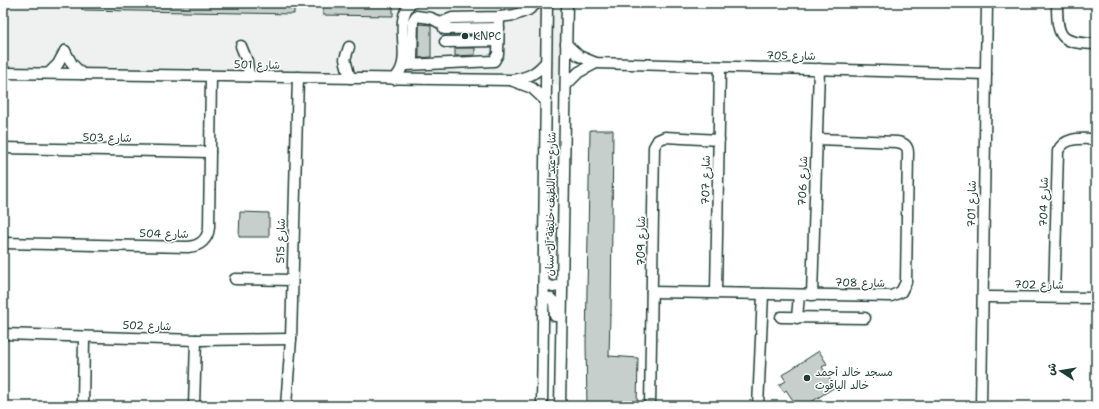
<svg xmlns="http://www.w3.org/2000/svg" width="1099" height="409" font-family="'Shantell Sans','Playpen Sans Arabic',sans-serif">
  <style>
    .built { fill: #eef1f0 }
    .building { fill: #c7cfcc; stroke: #1f3d34 }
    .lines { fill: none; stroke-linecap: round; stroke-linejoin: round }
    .minor-casing { stroke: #1f3d34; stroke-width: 13 }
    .minor { stroke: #fff; stroke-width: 10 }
    .poi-dot { fill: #1f3d34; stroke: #fff; stroke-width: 1.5 }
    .labels { text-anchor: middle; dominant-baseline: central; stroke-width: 3; stroke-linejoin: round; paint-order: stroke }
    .poi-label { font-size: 11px; fill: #1f3d34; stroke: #fff; text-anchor: start }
    .street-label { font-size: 11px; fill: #1f3d34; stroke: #fff }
  </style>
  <rect width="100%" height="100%" fill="#fff"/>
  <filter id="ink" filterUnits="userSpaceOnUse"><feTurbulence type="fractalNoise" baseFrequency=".025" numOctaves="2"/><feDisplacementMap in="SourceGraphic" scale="8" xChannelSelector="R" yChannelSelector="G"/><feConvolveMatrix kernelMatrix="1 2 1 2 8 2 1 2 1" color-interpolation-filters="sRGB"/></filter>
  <g filter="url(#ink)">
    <path class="built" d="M3,3H561L559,86L534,74L526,78L3,72Z"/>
    <g class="building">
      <path d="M82,3H294V14L82,10Z"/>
      <path d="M323,3H393V16L323,15Z"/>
      <path d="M419,24L431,25V57L419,58Z"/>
      <path d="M455,48H475V55L455,56Z"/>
      <path d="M590,130H613L611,315H610L609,356L638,358L637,406H587L586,343Z"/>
      <path d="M240,212L269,213V237H239Z"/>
      <path d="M819,351L827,364L822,367L835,387L805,406H797L786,390L784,392L779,385L786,381L782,375Z"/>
    </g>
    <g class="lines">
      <defs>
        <g id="minor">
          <path d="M1057,3C1057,38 1060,43 1096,44"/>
          <path d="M444,29L499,28"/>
          <path d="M445,42L498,41"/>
          <path d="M566,44L579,56L596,63L986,74"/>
          <path d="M241,46L247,61L249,76"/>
          <path d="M349,47L345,59L350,78"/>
          <path d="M65,51L72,64L82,74"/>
          <path d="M407,64L412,59L413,21L416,16L431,18L440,23L452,18L499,17L515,15L528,10L537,3"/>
          <path d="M406,65L494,61L498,54L499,17"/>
          <path d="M3,73L511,80C527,78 536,74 546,62"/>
          <path d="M49,73L58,64L65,51"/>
          <path d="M394,79C416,60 391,23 411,3"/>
          <path d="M513,81L532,88L546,101"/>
          <path d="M566,85L579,72L596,63"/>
          <path d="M3,148L210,152"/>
          <path d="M3,243L188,247C201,246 208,239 209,227L211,76"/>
          <path d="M235,279L292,280"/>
          <path d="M544,284L553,287L562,285"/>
          <path d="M652,292L891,296L901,292L906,282L908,153C908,146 904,143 897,142L817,139"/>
          <path d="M716,292L720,67"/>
          <path d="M812,295L819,69"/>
          <path d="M543,296L550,298L554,302L555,316"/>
          <path d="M983,297L1096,298"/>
          <path d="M1054,297L1058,151C1065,136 1082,139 1096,139"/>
          <path d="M781,317L865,318"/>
          <path d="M797,318L799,295"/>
          <path d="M3,334L196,340L291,339"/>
          <path d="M83,406L84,337"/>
          <path d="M194,406L196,340"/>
          <path d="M286,406L291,339L298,77"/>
          <path d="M542,406L547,3"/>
          <path d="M560,406L567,3"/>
          <path d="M650,406L654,147L658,140L665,137L719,140"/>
          <path d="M758,406L763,294"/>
          <path d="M981,406L987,3"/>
        </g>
      </defs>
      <use href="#minor" class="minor-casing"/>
      <use href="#minor" class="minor"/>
    </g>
  </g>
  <g class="poi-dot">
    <circle cx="465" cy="36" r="4"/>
    <circle cx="807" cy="378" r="4"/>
  </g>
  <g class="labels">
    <g class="poi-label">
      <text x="473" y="36">KNPC</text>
      <text x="815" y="372">مسجد خالد أحمد<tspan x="815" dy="13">خالد الياقوت</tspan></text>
    </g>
    <g class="street-label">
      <text transform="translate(791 56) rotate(1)">شارع 705</text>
      <text transform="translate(257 65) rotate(1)">شارع 501</text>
      <text transform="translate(107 138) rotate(1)">شارع 503</text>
      <text transform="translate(706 180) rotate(-89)">شارع 707</text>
      <text transform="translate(803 181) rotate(-88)">شارع 706</text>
      <text transform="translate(1044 202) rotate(-89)">شارع 704</text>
      <text transform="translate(551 204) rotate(-89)">شارع عبد اللطيف خليفة آل سنان</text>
      <text transform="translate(972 204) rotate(-89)">شارع 701</text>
      <text transform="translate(164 234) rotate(1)">شارع 504</text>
      <text transform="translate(281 241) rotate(-89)">شارع 515</text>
      <text transform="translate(641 241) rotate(-90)">شارع 709</text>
      <text transform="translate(860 283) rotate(1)">شارع 708</text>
      <text transform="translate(1039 285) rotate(1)">شارع 702</text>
      <text transform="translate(147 326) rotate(2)">شارع 502</text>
    </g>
  </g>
  <rect width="1099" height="409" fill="none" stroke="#fff" stroke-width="16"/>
  <rect x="8" y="8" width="1083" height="393" fill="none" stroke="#1f3d34" stroke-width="1.5" filter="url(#ink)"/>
  <g transform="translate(1061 371) rotate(282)" stroke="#ffffff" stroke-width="3" paint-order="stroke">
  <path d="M0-3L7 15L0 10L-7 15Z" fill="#1f3d34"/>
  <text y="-6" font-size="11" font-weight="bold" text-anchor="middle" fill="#1f3d34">ش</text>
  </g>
</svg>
